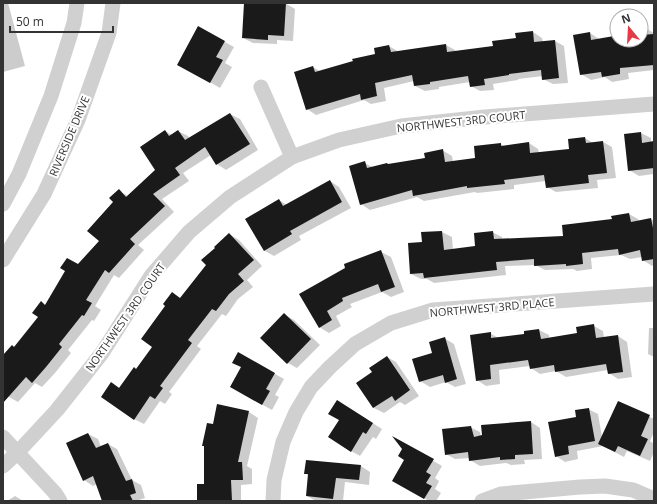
<svg xmlns="http://www.w3.org/2000/svg" width="657" height="504" font-family="'Open Sans',sans-serif">
  <style>
    .shadow { fill: #0003 }
    .building { fill: #1a1a1a }
    .lines { fill: none; stroke-linecap: round; stroke-linejoin: round }
    .minor { stroke: #d0d0d0; stroke-width: 15 }
    .labels { text-anchor: middle; dominant-baseline: central; stroke-width: 4; stroke-linejoin: round; paint-order: stroke }
    .street-label { font-size: 11px; fill: #333; stroke: #fff }
  </style>
  <rect width="100%" height="100%" fill="#fff"/>
  <g class="shadow">
    <path d="M3,3H8L25,66L3,72Z"/>
    <path d="M245,3H285L295,9L293,41L277,40V44L253,43L243,38Z"/>
    <path d="M199,28L234,47L225,63L232,67L220,88L178,64Z"/>
    <path d="M641,28H645L654,33V70L628,73L629,79L612,82L605,77L591,80L581,74L590,33L599,39V40L617,37V40H641Z"/>
    <path d="M533,32L542,38L543,42L555,41L564,46L568,83L553,84L543,79V76L518,79V80L493,84L494,90L480,91L471,86L470,82L439,87V89L425,91L415,86L414,81L384,88L386,101L371,104L364,100L316,115L307,109L313,67L321,72L376,55L389,46L399,52L446,45L455,50L456,52L494,47Z"/>
    <path d="M230,114L240,119L258,150L226,170L217,164L211,155L183,173L189,181L162,199L174,212L138,245L144,250L119,278L114,275L95,306L101,310L94,321L92,320L68,350L71,353L55,373L42,387L35,383L18,402L9,397L3,392V357L15,348L39,317L45,305L78,266L100,241L119,191L128,196L156,170L165,131L172,135L178,131L188,136L190,139Z"/>
    <path d="M641,133L651,138V143L654,142V174L639,176L629,170L625,135Z"/>
    <path d="M585,138L593,143L603,142L612,147L616,178L597,180L598,188L556,192L547,187L546,181L514,185V189L477,193L475,192L424,201L417,197L370,210L361,204L365,163L374,168L426,158L442,150L452,156L453,162L476,159L501,144L505,147L529,143L538,149L539,153L570,150Z"/>
    <path d="M330,181L339,187L351,208L299,236L301,240L274,256L265,251L279,200L287,205Z"/>
    <path d="M629,214L638,219L639,222L651,219L654,221V265L652,266L643,260L642,257L630,259L621,255L591,258L592,269L577,271L573,269L545,270L535,265L505,266L506,275L434,283L427,279H421L411,274L423,243L422,233L442,232L452,237L453,250L476,247L492,232L502,237V240L564,237L613,220Z"/>
    <path d="M229,234L239,240L262,266L247,280L253,287L238,299L226,316L222,314L197,346L201,349L169,392L172,394L165,404L160,401L144,424L134,419L112,383L120,388L136,370L154,347L181,299L207,265L216,248Z"/>
    <path d="M381,252L391,257L404,292L391,297L382,292L350,304L352,307L336,316L341,326L329,333L319,327L300,294Z"/>
    <path d="M285,315L294,320L320,345L297,368L288,363Z"/>
    <path d="M594,326L603,331L604,338L618,336L627,342L632,377L618,379L609,373L608,370L566,377L556,371L540,374L531,368L530,366L499,370L500,384L486,386L477,380L490,333L498,338L525,335V332L539,330L549,335V338L578,334Z"/>
    <path d="M649,328H654V357L648,354Z"/>
    <path d="M444,338L454,344L466,384L455,387L446,382L430,387L420,381L434,354Z"/>
    <path d="M238,353L284,379L275,395L279,397L272,410L231,387L242,367Z"/>
    <path d="M387,357L396,362L419,396L405,405L400,402L384,413L374,408L357,383L373,372Z"/>
    <path d="M619,402L654,419V432L650,441L654,444V452L650,461L627,451L624,457L603,446L577,451L578,459L565,462L556,456L577,418L588,409L598,414L602,437Z"/>
    <path d="M346,406L382,429L376,439L373,437L360,456L351,451L340,420Z"/>
    <path d="M249,412L258,418L247,466L252,469V484L241,485V501H198L205,485L214,425Z"/>
    <path d="M531,422L540,428L542,459L524,460L525,464L511,465L506,463L480,466L470,460V458L455,459L446,454L470,427L480,432L481,437Z"/>
    <path d="M88,434L98,439L101,447L108,444L117,449L132,480L141,485L145,498L139,500L140,501H103L97,484L93,486L84,480Z"/>
    <path d="M396,439L442,466L435,478L439,481L435,489L441,493L436,501H429L393,481L405,460L403,449Z"/>
    <path d="M361,466L370,472L369,485L345,482L343,501H316L307,496L309,476L305,473Z"/>
    <path d="M15,496L23,501H7Z"/>
  </g>
  <g class="building">
    <path d="M244,3H286L284,36L268,35V40L242,38Z"/>
    <path d="M198,26L225,41L216,57L223,60L210,83L177,65Z"/>
    <path d="M533,31L534,42L555,40L559,78L542,80L541,70L509,74V75L484,79L485,85L470,87L468,76L430,82V84L414,86L412,75L375,83L377,96L361,100L360,94L306,110L294,72L313,66L315,72L353,61L352,59L375,54L374,48L389,45L391,52L446,44L447,52L493,46L492,41L516,38L515,33Z"/>
    <path d="M590,32L591,40L614,36L615,40H641V35L654,34V65L620,68V74L602,77L601,72L580,75L573,35Z"/>
    <path d="M230,113L250,144L216,165L205,147L175,168L180,175L153,194L165,206L130,239L135,244L109,273L105,270L86,300L92,303L84,316L82,315L59,344L62,347L46,367L32,383L26,377L3,403V355L12,345L14,347L38,317L32,313L41,301L45,305L65,271L60,268L67,258L78,264L99,241L87,231L113,202L109,198L119,189L126,197L155,170L140,147L165,130L169,136L178,130L185,140Z"/>
    <path d="M641,132L642,143L654,141V168L628,171L624,134Z"/>
    <path d="M585,137L586,143L603,141L607,173L588,175L589,183L546,188L544,175L504,180L505,184L467,188V186L413,196L412,190L360,205L349,166L365,161L367,168L387,163L388,164L425,158L424,153L443,149L445,162L475,158L474,146L501,143V146L529,142L530,153L569,149L568,139Z"/>
    <path d="M330,180L342,202L290,231L292,234L264,251L245,219L279,199L283,206Z"/>
    <path d="M629,213L631,222L651,218L654,233V259L642,261L640,250L619,255L618,249L582,253L583,264L566,266V264L534,266V259L496,262L497,270L424,278L423,273L410,274L408,243L422,242L421,232L442,231L444,250L475,246L474,233L493,231L494,239L563,236L562,225L612,219L611,216Z"/>
    <path d="M229,233L254,260L238,274L244,281L229,294L216,311L212,309L188,340L192,343L160,386L163,388L155,399L150,396L134,420L101,397L111,382L119,388L134,367L136,369L152,347L141,339L165,306L163,304L172,292L180,298L206,265L201,260L215,248L214,247Z"/>
    <path d="M381,250L395,287L381,292L378,284L342,298L343,301L327,311L332,320L319,328L299,294L345,268L344,264Z"/>
    <path d="M284,313L311,339L287,364L260,338Z"/>
    <path d="M594,324L596,338L618,335L623,372L608,374L606,364L555,372L554,365L530,369L528,360L490,365L491,379L476,381L470,335L491,332V338L524,334V331L539,329L541,339L577,333L576,327Z"/>
    <path d="M445,337L457,379L445,383L443,375L419,382L412,359L432,353L429,342Z"/>
    <path d="M238,352L275,373L266,389L270,391L262,405L230,387L241,367L232,363Z"/>
    <path d="M387,356L410,390L395,401L392,396L373,408L356,383L372,372L369,368Z"/>
    <path d="M337,400L373,423L366,434L363,432L351,452L328,437L339,420L328,414Z"/>
    <path d="M618,401L650,415L641,436L648,439L640,456L618,446L615,452L598,444Z"/>
    <path d="M217,404L249,411L238,462H242L243,480H231L232,501H197V484H204V446H202L207,423L213,424Z"/>
    <path d="M589,408L595,441L568,446L569,454L555,457L548,422L576,417L575,410Z"/>
    <path d="M531,421L533,454L515,455V459L500,460V457L469,461L468,452L445,455L442,429L471,426L474,437L482,435L481,425Z"/>
    <path d="M88,433L96,448L108,443L126,481L132,479L136,493L130,495L133,501H102L93,476L83,481L66,443Z"/>
    <path d="M392,436L434,459L426,472L431,475L426,483L432,486L424,499L392,481L404,460L398,456L402,449Z"/>
    <path d="M306,460L361,465L359,480L336,478L333,499L306,496L308,474H304Z"/>
  </g>
  <g class="lines">
    <g class="minor">
      <path d="M261,87L292,157"/>
      <path d="M3,204L19,174L51,96L74,23L77,3"/>
      <path d="M3,260L44,194L78,120L109,33L113,3"/>
      <path d="M3,437L55,493L60,501"/>
      <path d="M3,466L18,452L57,410L102,353L151,276L189,232L230,197L292,157L339,140L401,126L485,117L654,104"/>
      <path d="M273,501L274,480L283,442L296,412L311,387L330,367L355,344L391,323L433,310L654,294"/>
      <path d="M482,501L501,494L580,487L605,486L633,490L654,499"/>
    </g>
  </g>
  <g class="labels">
    <g class="street-label">
      <text transform="translate(461 121) rotate(-6)">NORTHWEST 3RD COURT</text>
      <text transform="translate(69 136) rotate(-67)">RIVERSIDE DRIVE</text>
      <text transform="translate(492 307) rotate(-5)">NORTHWEST 3RD PLACE</text>
      <text transform="translate(125 317) rotate(-55)">NORTHWEST 3RD COURT</text>
    </g>
  </g>
  <rect width="657" height="504" fill="none" stroke="#333333" stroke-width="8"/>
  <g transform="translate(629 28) rotate(342)"><circle r="19" fill="#ffffff" stroke="#adadad"/>
  <path d="M0-3L7 15L0 10L-7 15Z" fill="#e63946"/>
  <text y="-6" font-size="11" font-weight="bold" text-anchor="middle" fill="#333333">N</text>
  </g>
  <path d="M10 26v6h103v-6" fill="none" stroke="#333333" stroke-width="2"/>
  <text x="16" y="26" font-size="12" fill="#333333" stroke="#ffffff" stroke-width="3" paint-order="stroke">50 m</text>
</svg>
